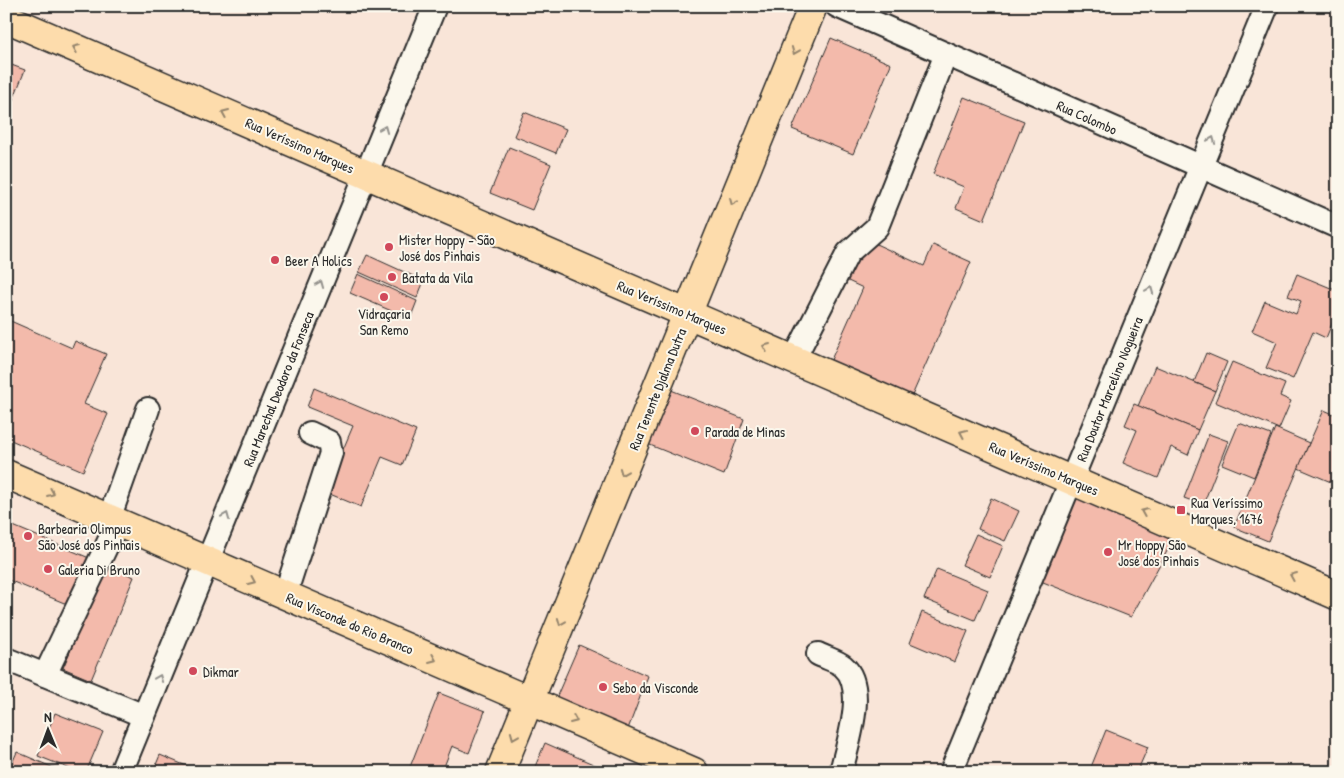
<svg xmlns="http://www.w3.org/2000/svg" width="1344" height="778" font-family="'Patrick Hand',sans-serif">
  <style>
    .building { fill: #f3baab; stroke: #2b2b2b }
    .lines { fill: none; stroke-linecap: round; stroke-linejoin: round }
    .minor-casing { stroke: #2b2b2b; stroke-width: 26 }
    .major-casing { stroke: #2b2b2b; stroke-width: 31 }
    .minor { stroke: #fbf7ec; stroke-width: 22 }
    .major { stroke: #fddcac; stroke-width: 28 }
    .oneway { stroke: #94846c }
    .oneway2 { stroke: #93918c }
    .poi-dot { fill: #d1495b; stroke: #fbf7ec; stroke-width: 2 }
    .labels { text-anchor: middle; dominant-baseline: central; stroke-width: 4; stroke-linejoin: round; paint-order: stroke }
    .street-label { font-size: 14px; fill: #2b2b2b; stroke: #fbf7ec }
    .poi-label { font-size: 14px; fill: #2b2b2b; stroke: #fbf7ec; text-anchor: start }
  </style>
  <rect width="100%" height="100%" fill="#f9e5d8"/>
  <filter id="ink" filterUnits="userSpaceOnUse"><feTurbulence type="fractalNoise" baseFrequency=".02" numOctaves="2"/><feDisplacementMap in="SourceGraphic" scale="10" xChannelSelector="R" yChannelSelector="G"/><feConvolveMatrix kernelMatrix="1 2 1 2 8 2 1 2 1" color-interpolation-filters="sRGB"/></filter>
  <g filter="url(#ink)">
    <g class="building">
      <path d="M831,38L891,64L853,154L792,129Z"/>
      <path d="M6,63L25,70L9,110L6,109Z"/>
      <path d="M964,97L1024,121L984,220L956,208L964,187L933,174Z"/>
      <path d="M524,112L566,129L556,153L514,136Z"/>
      <path d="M509,147L551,164L532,210L490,193Z"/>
      <path d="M865,239L924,266L933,245L971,262L911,398L830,362L863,288L846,280Z"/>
      <path d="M367,255L424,281L417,298L359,272Z"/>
      <path d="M358,274L417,301L410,319L350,293Z"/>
      <path d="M1297,274L1338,291V309L1326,338L1313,332L1293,379L1266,368L1277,342L1252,331L1265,301L1296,314L1301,301L1288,296Z"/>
      <path d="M6,319L72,348L75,341L106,354L84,404L108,414L83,471L6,438Z"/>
      <path d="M1206,353L1227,362L1215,391L1194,382Z"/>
      <path d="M1232,362L1285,384L1280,396L1291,401L1279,429L1215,402Z"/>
      <path d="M1155,366L1215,391L1198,430L1138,406Z"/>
      <path d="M314,388L416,431L402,465L382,457L361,507L325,492L353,426L307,407Z"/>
      <path d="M666,388L744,419L724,475L645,443Z"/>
      <path d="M1134,404L1198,430L1188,455L1171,447L1158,478L1123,463L1137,430L1125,425Z"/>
      <path d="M1324,410L1338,416V485L1298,468Z"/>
      <path d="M1239,423L1271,435L1254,477L1222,464Z"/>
      <path d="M1275,428L1309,443L1268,541L1234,527Z"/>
      <path d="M1209,434L1228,441L1203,505L1184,498Z"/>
      <path d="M1076,484L1177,533L1131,617L1038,580Z"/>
      <path d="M991,498L1019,511L1005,541L978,529Z"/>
      <path d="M6,523L94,560L74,607L6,579Z"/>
      <path d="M976,534L1003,546L990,577L962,565Z"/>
      <path d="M107,565L134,577L91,680L63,668Z"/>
      <path d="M937,569L988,590L975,620L924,599Z"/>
      <path d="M922,612L968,631L955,662L910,643Z"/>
      <path d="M579,645L648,676L628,729L556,698Z"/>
      <path d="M439,693L485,711L469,753L452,746L442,772H408Z"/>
      <path d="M55,713L103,732L86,772H78L38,756Z"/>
      <path d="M1106,730L1148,747L1137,772H1089Z"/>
      <path d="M545,743L609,771L608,772H541L534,769Z"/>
      <path d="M17,752L63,772H8Z"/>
      <path d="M160,755L201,772H153Z"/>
    </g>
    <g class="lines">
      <defs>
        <g id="minor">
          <path d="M837,6L1338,227"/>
          <path d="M794,359L848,253L877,227L946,54"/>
          <path d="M109,519L148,409"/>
          <path d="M285,595L331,453L329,442L310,433"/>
          <path d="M818,654C826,658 837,661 843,666C868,687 847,745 841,772"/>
          <path d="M6,659L144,716"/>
          <path d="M45,675L118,522"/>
          <path d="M121,772L435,6"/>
          <path d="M951,772L1267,6"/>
        </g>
        <g id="major">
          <path d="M6,18L1338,596"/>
          <path d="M6,474L694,772"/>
          <path d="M500,772L813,6"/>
        </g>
      </defs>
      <use href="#minor" class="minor-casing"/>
      <use href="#major" class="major-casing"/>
      <use href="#minor" class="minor"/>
      <use href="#major" class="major"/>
    </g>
    <defs><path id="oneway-chevron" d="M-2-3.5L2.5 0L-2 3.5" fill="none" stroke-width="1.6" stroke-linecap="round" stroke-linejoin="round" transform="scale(1.25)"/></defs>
    <g class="oneway">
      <use href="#oneway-chevron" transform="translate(76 48) rotate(-157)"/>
      <use href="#oneway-chevron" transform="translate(795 51) rotate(112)"/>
      <use href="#oneway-chevron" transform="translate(225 113) rotate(-157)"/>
      <use href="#oneway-chevron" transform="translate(733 202) rotate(112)"/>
      <use href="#oneway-chevron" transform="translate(766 347) rotate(-157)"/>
      <use href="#oneway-chevron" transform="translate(963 433) rotate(-156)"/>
      <use href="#oneway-chevron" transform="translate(623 472) rotate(112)"/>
      <use href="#oneway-chevron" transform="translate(51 493) rotate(23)"/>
      <use href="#oneway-chevron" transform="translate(1144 512) rotate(-157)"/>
      <use href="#oneway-chevron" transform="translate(1293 576) rotate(-157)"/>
      <use href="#oneway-chevron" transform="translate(252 581) rotate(24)"/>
      <use href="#oneway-chevron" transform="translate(561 622) rotate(112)"/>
      <use href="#oneway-chevron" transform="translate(433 659) rotate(23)"/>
      <use href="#oneway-chevron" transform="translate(574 720) rotate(23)"/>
      <use href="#oneway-chevron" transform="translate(514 736) rotate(112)"/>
    </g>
    <g class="oneway2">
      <use href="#oneway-chevron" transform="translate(384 129) rotate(-68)"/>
      <use href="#oneway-chevron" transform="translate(1212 140) rotate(-68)"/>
      <use href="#oneway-chevron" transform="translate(320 284) rotate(-68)"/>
      <use href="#oneway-chevron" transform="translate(1150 290) rotate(-68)"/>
      <use href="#oneway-chevron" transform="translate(226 516) rotate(-68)"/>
      <use href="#oneway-chevron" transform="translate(159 678) rotate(-68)"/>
    </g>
  </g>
  <g class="poi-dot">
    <circle cx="389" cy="247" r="5"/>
    <circle cx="275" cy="260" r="5"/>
    <circle cx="392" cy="277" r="5"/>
    <circle cx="384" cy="297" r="5"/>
    <circle cx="695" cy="431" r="5"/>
    <rect x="1176" y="505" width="10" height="10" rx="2.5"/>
    <circle cx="28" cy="536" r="5"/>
    <circle cx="1108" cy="552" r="5"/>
    <circle cx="48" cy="569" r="5"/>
    <circle cx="193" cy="671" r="5"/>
    <circle cx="603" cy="687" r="5"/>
  </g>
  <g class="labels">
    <g class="street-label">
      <text transform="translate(1087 117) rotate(24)">Rua Colombo</text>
      <text transform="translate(300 145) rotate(24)">Rua Veríssimo Marques</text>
      <text transform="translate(672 307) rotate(23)">Rua Veríssimo Marques</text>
      <text transform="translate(278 389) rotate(-68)">Rua Marechal Deodoro da Fonseca</text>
      <text transform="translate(657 389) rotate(-68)">Rua Tenente Djalma Dutra</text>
      <text transform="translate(1109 389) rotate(-68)">Rua Doutor Marcelino Nogueira</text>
      <text transform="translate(1044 468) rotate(23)">Rua Veríssimo Marques</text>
      <text transform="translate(350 623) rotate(23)">Rua Visconde do Rio Branco</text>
    </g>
    <g class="poi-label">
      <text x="399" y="239">Mister Hoppy - São<tspan x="399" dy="16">José dos Pinhais</tspan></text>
      <text x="285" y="260">Beer A Holics</text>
      <text x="402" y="277">Batata da Vila</text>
      <text x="384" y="313" text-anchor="middle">Vidraçaria<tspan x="384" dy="16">San Remo</tspan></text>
      <text x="705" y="431">Parada de Minas</text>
      <text x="1191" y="502">Rua Veríssimo<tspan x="1191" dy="16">Marques, 1676</tspan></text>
      <text x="38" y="528">Barbearia Olimpus<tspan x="38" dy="16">São José dos Pinhais</tspan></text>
      <text x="1118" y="544">Mr Hoppy São<tspan x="1118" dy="16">José dos Pinhais</tspan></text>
      <text x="58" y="569">Galeria Di Bruno</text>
      <text x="203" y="671">Dikmar</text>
      <text x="613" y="687">Sebo da Visconde</text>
    </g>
  </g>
  <rect width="1344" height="778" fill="none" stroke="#fbf7ec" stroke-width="25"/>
  <rect x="12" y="12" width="1319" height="753" fill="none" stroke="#2b2b2b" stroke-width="2" filter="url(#ink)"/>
  <g transform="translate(48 730) rotate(359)" stroke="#fbf7ec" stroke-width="4" paint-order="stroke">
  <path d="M0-4L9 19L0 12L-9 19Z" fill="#2b2b2b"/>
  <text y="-8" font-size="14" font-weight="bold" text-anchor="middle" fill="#2b2b2b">N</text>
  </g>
</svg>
